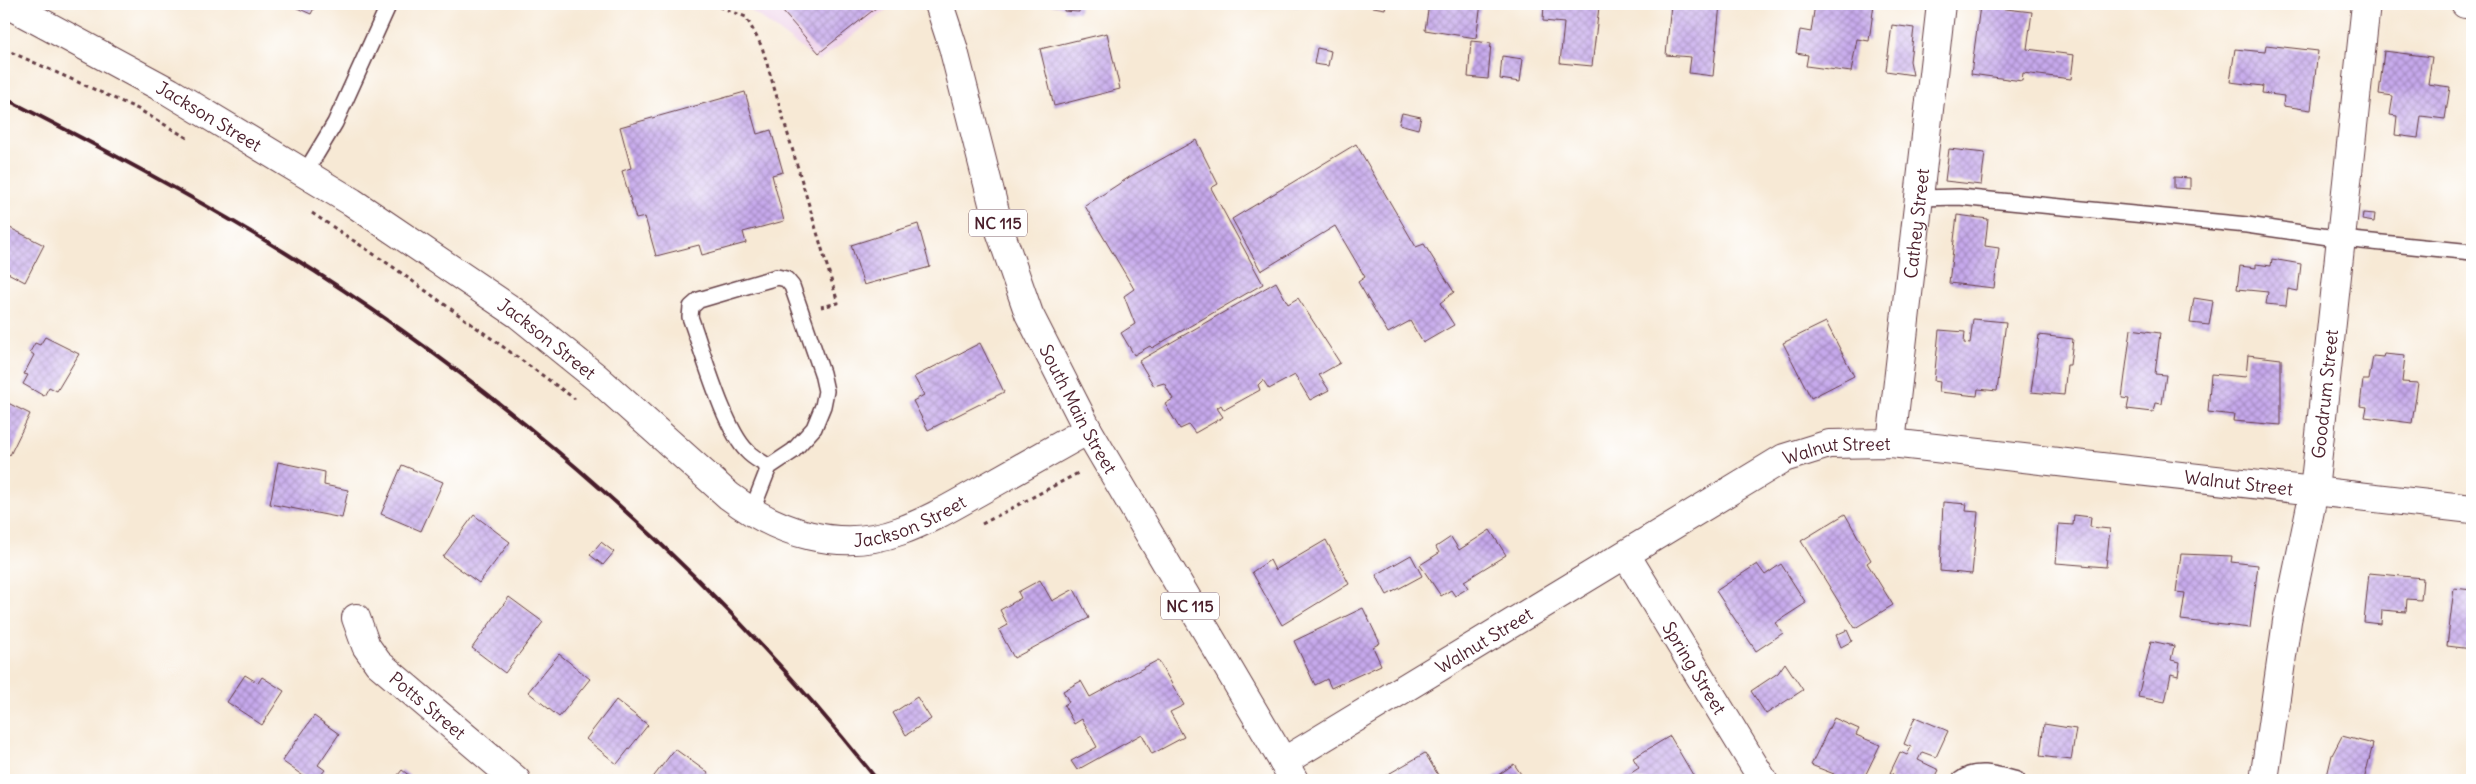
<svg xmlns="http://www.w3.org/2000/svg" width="2476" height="784" font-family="Delius,sans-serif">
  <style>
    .built { fill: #eed0e8 }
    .building { fill: url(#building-cross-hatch) }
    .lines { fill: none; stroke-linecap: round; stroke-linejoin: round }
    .service-casing { stroke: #643d44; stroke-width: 18 }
    .minor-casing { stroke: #643d44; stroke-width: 30 }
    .tertiary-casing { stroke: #643d44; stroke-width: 30 }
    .primary-casing { stroke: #643d44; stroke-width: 30 }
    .path { stroke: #643d44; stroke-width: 3; stroke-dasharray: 4 4; stroke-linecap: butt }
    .service { stroke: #fff; stroke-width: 15 }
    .minor { stroke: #fff; stroke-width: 28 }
    .tertiary { stroke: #fff; stroke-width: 28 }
    .primary { stroke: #fff; stroke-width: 28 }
    .rail { stroke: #4a1f2b; stroke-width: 4 }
    .labels { text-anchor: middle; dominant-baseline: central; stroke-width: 4.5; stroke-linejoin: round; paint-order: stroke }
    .shield { fill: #fff; stroke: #80626b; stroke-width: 1 }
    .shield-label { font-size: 16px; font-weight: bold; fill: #4a1f2b }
    .street-label { font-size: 18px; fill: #4a1f2b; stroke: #fff }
  </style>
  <defs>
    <pattern id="building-cross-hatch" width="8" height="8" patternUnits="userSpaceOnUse" patternTransform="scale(1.25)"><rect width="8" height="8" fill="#c6a9ec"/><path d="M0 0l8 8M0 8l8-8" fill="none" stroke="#a389bf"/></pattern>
  </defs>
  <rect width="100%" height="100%" fill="#fff"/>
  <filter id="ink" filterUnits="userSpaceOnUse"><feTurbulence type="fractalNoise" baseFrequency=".02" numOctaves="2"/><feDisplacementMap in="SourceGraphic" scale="10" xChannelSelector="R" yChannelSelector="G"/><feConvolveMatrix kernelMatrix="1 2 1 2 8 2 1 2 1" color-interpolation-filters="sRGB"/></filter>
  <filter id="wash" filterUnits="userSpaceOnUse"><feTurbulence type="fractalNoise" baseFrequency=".0096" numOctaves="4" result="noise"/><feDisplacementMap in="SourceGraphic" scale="20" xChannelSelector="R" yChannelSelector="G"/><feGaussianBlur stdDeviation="1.12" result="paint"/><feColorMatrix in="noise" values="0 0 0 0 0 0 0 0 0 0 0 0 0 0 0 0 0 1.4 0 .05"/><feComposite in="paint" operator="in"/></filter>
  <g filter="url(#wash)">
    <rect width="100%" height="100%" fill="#f7e9d5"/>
    <path class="built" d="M742,4H894L819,61Z"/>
    <g id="blocks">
      <g class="building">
        <path d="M288,4H316L311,14Z"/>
        <path d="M776,4H881L819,53Z"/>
        <path d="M1045,4H1080L1079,12L1064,11V7Z"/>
        <path d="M1279,4H1299L1298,7Z"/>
        <path d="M1356,4H1386L1385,9Z"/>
        <path d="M1429,4H1481L1476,38L1425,30Z"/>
        <path d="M1544,4H1626L1625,10L1599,7L1592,66L1560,63L1564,23L1543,21Z"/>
        <path d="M1671,4H1720L1713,76L1689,73L1691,57L1666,55Z"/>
        <path d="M1815,4H1874L1869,41L1857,39L1851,72L1806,66L1808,55L1796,53L1800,30L1811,32Z"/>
        <path d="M1980,6L2032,12L2027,49L2074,55L2071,79L2023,73L2022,81L1971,74Z"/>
        <path d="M1892,25L1914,28L1910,61L1913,75L1886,71Z"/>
        <path d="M1107,33L1120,89L1054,106L1040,49Z"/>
        <path d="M1471,41L1491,43L1488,79L1468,77Z"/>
        <path d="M2266,45L2318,51L2311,110L2283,106L2284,96L2262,93L2263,86L2230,82L2235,49L2265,52Z"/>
        <path d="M1317,48L1331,51L1328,66L1314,64Z"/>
        <path d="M2384,51L2432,57L2428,84L2450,87L2445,119L2421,116L2418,138L2395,135L2397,116L2390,115L2393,96L2379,94Z"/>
        <path d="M1502,56L1523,59L1520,82L1500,79Z"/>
        <path d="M745,92L757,134L771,130L783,172L772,175L784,221L743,232L746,243L702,255L699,245L656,256L645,217L636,219L622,171L631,168L620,127Z"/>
        <path d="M1402,113L1421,117L1418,129L1399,124Z"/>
        <path d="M1196,140L1218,184L1211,188L1263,284L1152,348L1150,346L1134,355L1121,333L1135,324L1124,296L1134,289L1085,206L1131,176Z"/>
        <path d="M1356,144L1416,247L1424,244L1454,292L1440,303L1454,325L1423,343L1410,321L1388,333L1358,282L1365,277L1335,226L1261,271L1232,219Z"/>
        <path d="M1949,149L1985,153L1981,185L1945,181Z"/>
        <path d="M2174,177L2190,178V189L2174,188Z"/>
        <path d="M2363,213L2375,214L2374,222L2362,220Z"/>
        <path d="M1957,215L1988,219L1985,246L1999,248L1994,288L1949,283Z"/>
        <path d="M918,224L930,267L864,285L851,245Z"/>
        <path d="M4,225L44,245L25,282L4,271Z"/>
        <path d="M2272,259L2301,264L2298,291L2288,289L2286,306L2266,304L2268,292L2237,289L2240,266L2256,268V264L2271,266Z"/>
        <path d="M1276,282L1288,304L1298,298L1340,363L1319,375L1329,390L1310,400L1295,375L1269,389L1263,380L1258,385L1260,390L1224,410L1221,405L1217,408L1223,417L1195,433L1189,425L1180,429L1165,404L1173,399L1164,383L1154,386L1139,361Z"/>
        <path d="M2194,298L2213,301L2209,325L2190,323Z"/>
        <path d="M1973,319L2006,322L1997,391L1978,389L1977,396L1939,392L1940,382L1934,381L1939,330L1965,332L1964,343L1970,344Z"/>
        <path d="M1826,322L1854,376L1811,398L1783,343Z"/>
        <path d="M2131,329L2160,333L2155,374L2166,375L2162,404L2155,403L2153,412L2127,409L2129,399L2122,398Z"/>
        <path d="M2039,335L2073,339L2070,365H2067L2064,395L2031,392Z"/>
        <path d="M45,337L79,354L57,391L49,387L44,396L23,384L28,375L24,374L34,355L30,352L35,343L40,345Z"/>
        <path d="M980,343L1004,392L928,430L913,401L924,395L914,377Z"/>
        <path d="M2384,354L2405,356L2402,382L2418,383L2412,423L2365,417L2367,407L2360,406L2363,380H2369L2373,356L2383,357Z"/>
        <path d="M2248,355L2281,359V425L2233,421L2234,415L2208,412L2211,374L2246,377Z"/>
        <path d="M4,401L30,414L10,455L4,452Z"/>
        <path d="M278,462L325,472L324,485L348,490L342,518L270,504Z"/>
        <path d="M402,465L443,482L421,531L381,514Z"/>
        <path d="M1943,502L1967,504L1966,511L1978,512L1972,574L1940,571Z"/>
        <path d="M1845,514L1871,560L1867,563L1893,605L1855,628L1801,541Z"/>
        <path d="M474,515L510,542L479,583L443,557Z"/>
        <path d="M2074,515L2091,517L2090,527L2110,529L2106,567L2056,563L2059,524L2073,525Z"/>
        <path d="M1490,530L1506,555L1464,581L1468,588L1455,596L1451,590L1441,596L1420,565L1439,553L1436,547L1451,537L1459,550Z"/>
        <path d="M1326,540L1349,584L1282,625L1252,572L1270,560L1275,570Z"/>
        <path d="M601,542L614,552L603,565L590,555Z"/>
        <path d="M2181,554L2232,556L2231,562L2258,565L2250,628L2181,620L2185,593L2176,592Z"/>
        <path d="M1411,555L1422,576L1387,595L1376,575Z"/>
        <path d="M1757,564L1765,575L1781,564L1806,603L1775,623L1783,633L1756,651L1716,591Z"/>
        <path d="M2369,573L2423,578L2421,600L2407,599L2406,612L2382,610L2381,624L2364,622Z"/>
        <path d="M1040,580L1052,601L1074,589L1089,618L1014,658L999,630L1008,625L1000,610L1021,598L1018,592Z"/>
        <path d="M2454,588L2472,590V649L2447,646Z"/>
        <path d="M509,597L543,622L505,673L472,648Z"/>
        <path d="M1363,608L1380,643L1373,647L1381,665L1331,688L1327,679L1315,685L1294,641Z"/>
        <path d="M1847,630L1852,641L1841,647L1836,635Z"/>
        <path d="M2151,641L2174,646L2171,660L2180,662L2178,676L2171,674L2165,702L2138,697Z"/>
        <path d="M559,654L590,679L559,717L528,692Z"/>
        <path d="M1158,660L1184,705L1170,712L1184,737L1152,754L1142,734L1077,770L1071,761L1097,747L1082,719L1074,724L1064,705L1069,702L1063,691L1081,681L1090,697Z"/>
        <path d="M1785,663L1803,690L1766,714L1751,691L1778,673Z"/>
        <path d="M245,675L258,683L262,677L284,691L262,725L227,702Z"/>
        <path d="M917,697L931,719L906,735L893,713Z"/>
        <path d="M616,700L648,725L617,764L586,739Z"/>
        <path d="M314,716L339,734L318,765L325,770L317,780H309L282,761Z"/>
        <path d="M1915,717L1948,731L1936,757L1922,752L1918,760L1939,770L1934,780H1890L1893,774L1890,773L1900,752L1907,755L1911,747L1904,744Z"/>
        <path d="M1834,718L1859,729L1856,735L1880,745L1863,780H1832L1834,774L1811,765Z"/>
        <path d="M2044,724L2076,729L2071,760L2040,756Z"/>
        <path d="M1670,736L1696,780H1620L1639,768L1633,758Z"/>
        <path d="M2342,736L2373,744L2364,780H2326L2332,755Z"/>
        <path d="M675,749L708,773L703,780H651Z"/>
        <path d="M1425,753L1441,780H1378Z"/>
        <path d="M1514,764L1525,780H1491Z"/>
        <path d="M402,770L415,780H394Z"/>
      </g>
    </g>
  </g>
  <g filter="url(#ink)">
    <use href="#blocks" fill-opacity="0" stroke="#643d44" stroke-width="1"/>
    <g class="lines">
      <defs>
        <g id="service">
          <path d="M305,173L335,123L389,4"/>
          <path d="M1919,198L1959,197L2247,225L2342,239L2472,252"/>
          <path d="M751,513L769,467L793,451L814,428L823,406L826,391L822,373L792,286L786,279L777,277L699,300L691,307L690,317C702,349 724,429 747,451C753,458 762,462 769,467"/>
          <path d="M1960,780C1975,767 1999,775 2017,780"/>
        </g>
        <g id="minor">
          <path id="s1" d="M7,4L170,92L352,202L519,315L597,378L729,496C778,533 839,553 900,531C928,521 953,506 978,492C1015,471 1052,450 1088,430"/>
          <path id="s2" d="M1891,443L1941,4"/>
          <path id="s3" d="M1626,555L1763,780"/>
          <path id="s4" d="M356,618L366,646L378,663L516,780"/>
          <path id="s5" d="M1283,762L1784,458L1829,444L1891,443L2472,509"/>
          <path id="s6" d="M2264,780L2287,621L2314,491L2366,4"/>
        </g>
        <path id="tertiary" d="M2465,4H2472"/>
        <g id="primary">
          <path id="s7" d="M939,4L953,47L1000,231L1029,314L1088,430L1294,780"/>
        </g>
      </defs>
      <use href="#service" class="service-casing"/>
      <use href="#minor" class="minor-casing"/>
      <use href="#tertiary" class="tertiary-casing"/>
      <use href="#primary" class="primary-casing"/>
      <g class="path">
        <path d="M712,4L746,17L762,47L838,303L821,307"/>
        <path d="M546,5V4"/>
        <path d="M4,49L138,109L189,139"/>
        <path d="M312,213L393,267L575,399"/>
        <path d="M982,524L1080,472"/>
      </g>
      <use href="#service" class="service"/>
      <use href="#minor" class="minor"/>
      <use href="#tertiary" class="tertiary"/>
      <use href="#primary" class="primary"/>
      <path class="rail" d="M4,98C99,146 193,196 284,252C504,388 717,577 877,780"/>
    </g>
  </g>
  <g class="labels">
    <g class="shield">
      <rect x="969" y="209.5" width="58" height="27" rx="4"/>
      <rect x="1161" y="592.5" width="58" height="27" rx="4"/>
    </g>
    <g class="shield-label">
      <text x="998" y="223">NC 115</text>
      <text x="1190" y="606">NC 115</text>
    </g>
    <g class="street-label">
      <text stroke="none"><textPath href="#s1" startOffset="231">Jackson Street</textPath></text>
      <text stroke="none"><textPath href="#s2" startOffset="221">Cathey Street</textPath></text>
      <text stroke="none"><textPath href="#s1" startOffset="636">Jackson Street</textPath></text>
      <text stroke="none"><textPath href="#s6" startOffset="391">Goodrum Street</textPath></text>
      <text stroke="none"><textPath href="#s7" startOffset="430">South Main Street</textPath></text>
      <text stroke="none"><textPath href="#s5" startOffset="640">Walnut Street</textPath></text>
      <text stroke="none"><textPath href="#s5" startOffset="1045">Walnut Street</textPath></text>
      <text stroke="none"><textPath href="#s1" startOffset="1071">Jackson Street</textPath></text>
      <text stroke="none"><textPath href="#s5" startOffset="235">Walnut Street</textPath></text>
      <text stroke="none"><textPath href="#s3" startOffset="132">Spring Street</textPath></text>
      <text stroke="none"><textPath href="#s4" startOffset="116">Potts Street</textPath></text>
    </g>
  </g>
  <rect width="2476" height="784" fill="none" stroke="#fff" stroke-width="20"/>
</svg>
